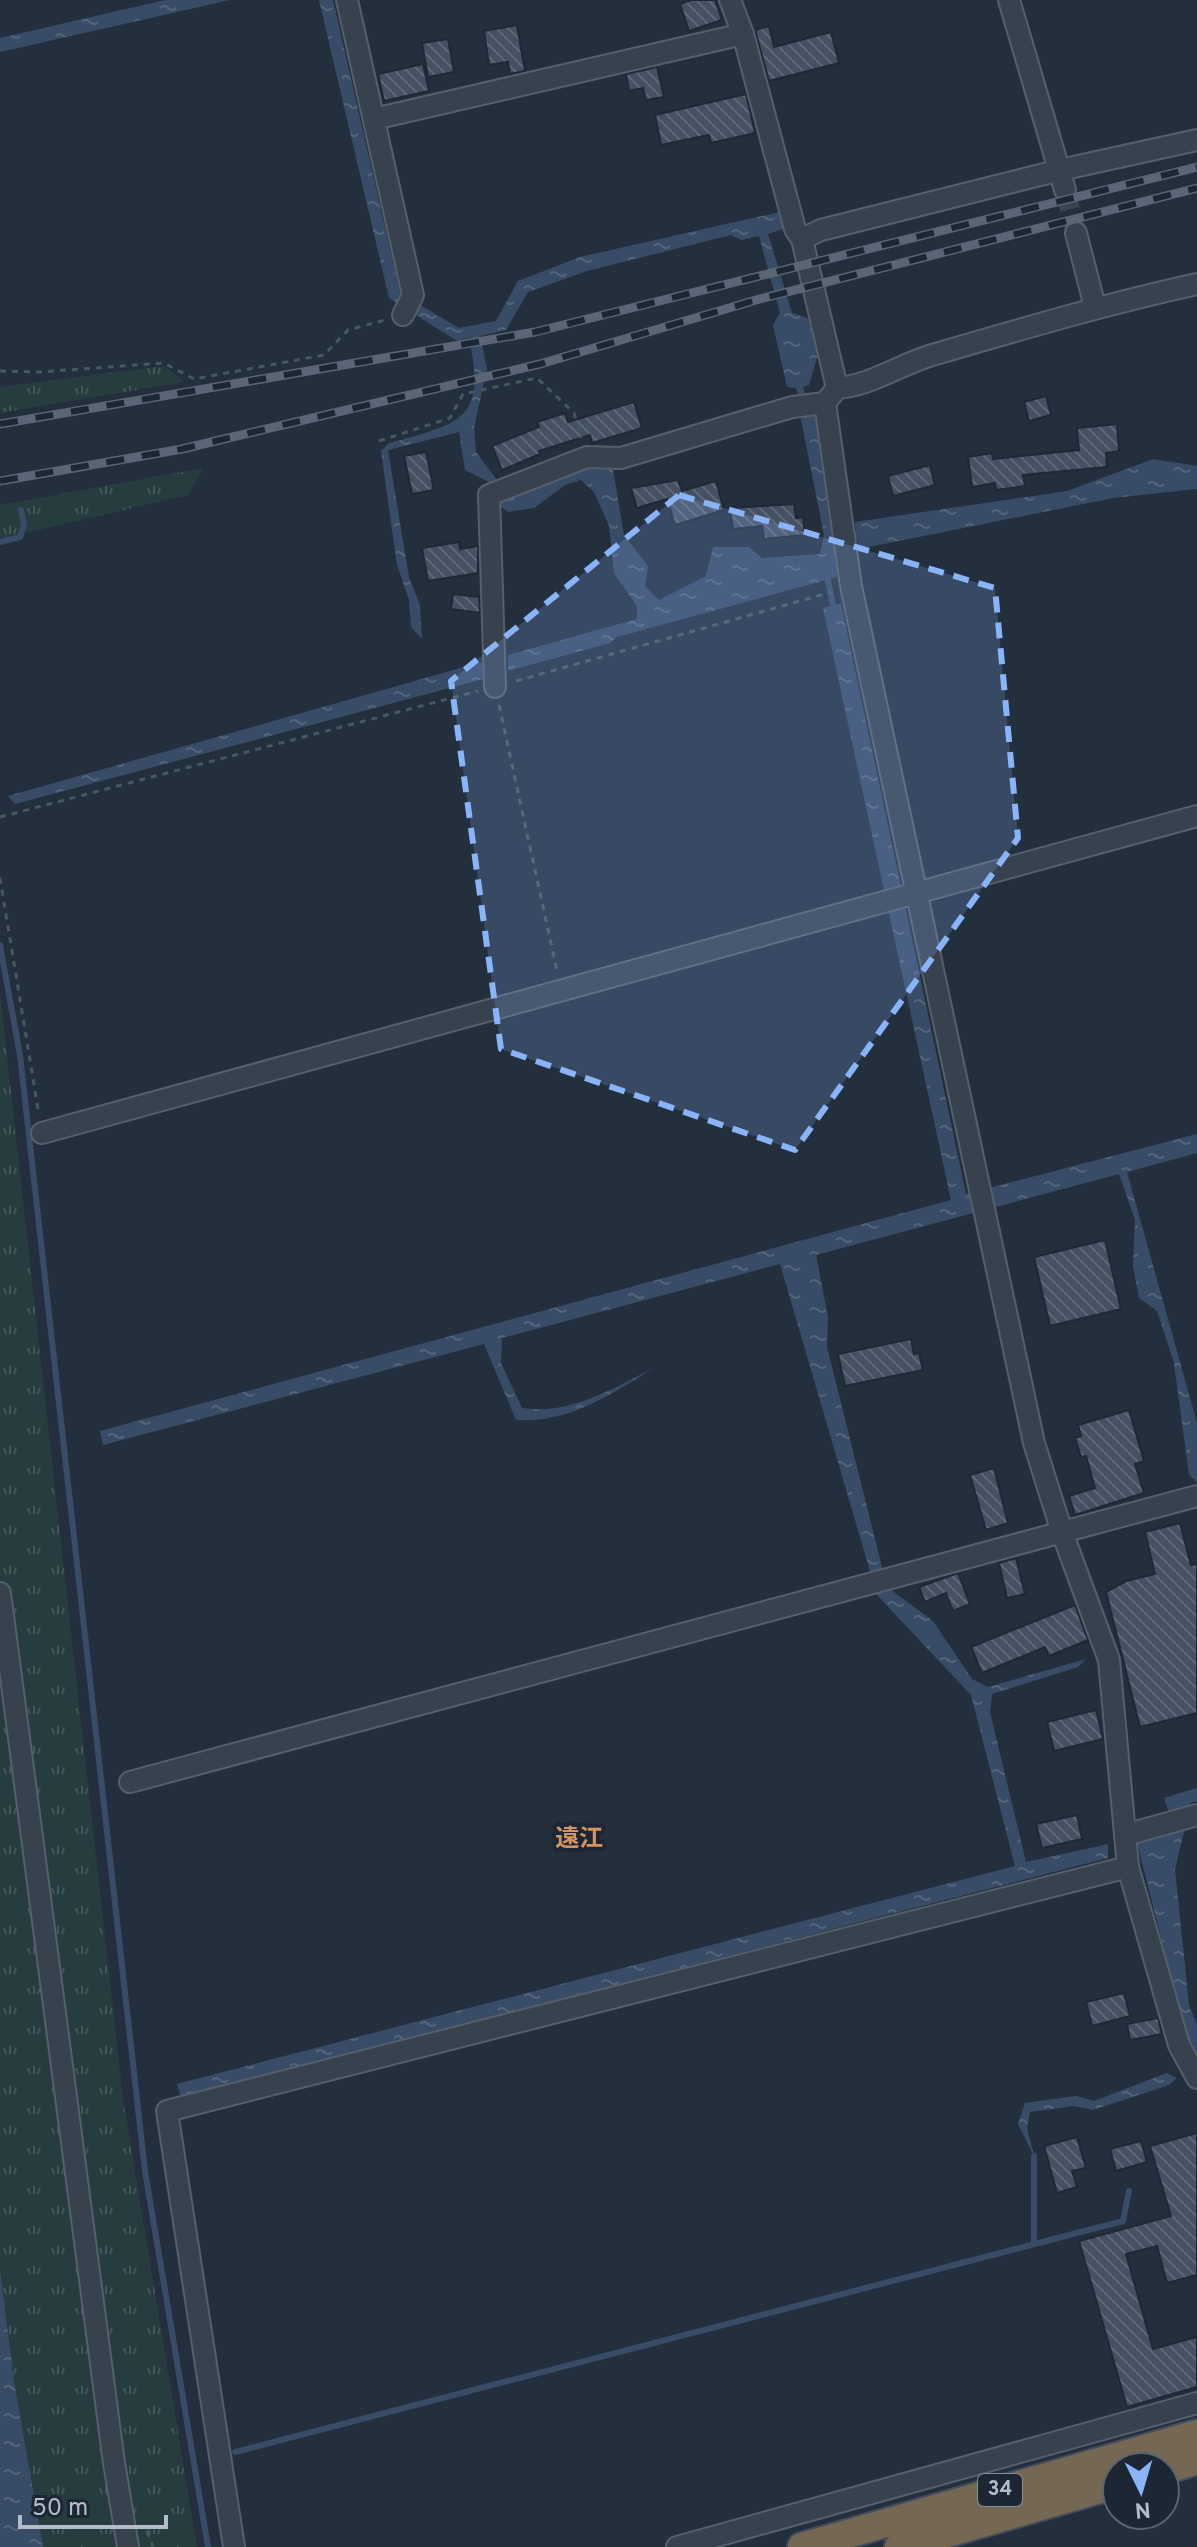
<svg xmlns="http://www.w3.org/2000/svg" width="1197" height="2547" font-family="Overpass,'Noto Sans JP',sans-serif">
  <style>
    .grass { fill: url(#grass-tufts) }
    .water { fill: url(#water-ripples) }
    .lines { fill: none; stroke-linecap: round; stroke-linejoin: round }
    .stream { stroke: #394c67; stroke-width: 6 }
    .building { fill: url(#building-back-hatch); stroke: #1f2835; stroke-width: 2 }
    .minor-tunnel { stroke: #3a4453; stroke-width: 20; stroke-dasharray: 20 10; stroke-linecap: butt }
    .minor-casing { stroke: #565f6c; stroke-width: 24 }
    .highway-casing { stroke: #434c59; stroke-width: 32 }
    .path { stroke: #44595c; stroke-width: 3; stroke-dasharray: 6 6; stroke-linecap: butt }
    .minor { stroke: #38414e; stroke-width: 20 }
    .highway { stroke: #746855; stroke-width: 28 }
    .rail-casing { stroke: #5a6575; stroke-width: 9 }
    .rail { stroke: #1d2633; stroke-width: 6; stroke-dasharray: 18; stroke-linecap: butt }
    .marked { fill: #8ab4f8; fill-opacity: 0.2; stroke: #8ab4f8; stroke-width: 6; stroke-dasharray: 16 10; stroke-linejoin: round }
    .labels { text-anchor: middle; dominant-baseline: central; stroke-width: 8; stroke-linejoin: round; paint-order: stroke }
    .shield { fill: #1d2633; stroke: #878f9c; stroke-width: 2 }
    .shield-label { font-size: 20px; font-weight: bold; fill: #b4bcc9 }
    .neighbourhood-label { font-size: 24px; font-weight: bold; fill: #d59563; stroke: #1d2633 }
  </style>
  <defs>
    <pattern id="grass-tufts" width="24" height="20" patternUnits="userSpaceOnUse" patternTransform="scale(2)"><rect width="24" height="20" fill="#263c3f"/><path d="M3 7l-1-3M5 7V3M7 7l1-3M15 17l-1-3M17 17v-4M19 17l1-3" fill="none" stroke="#435659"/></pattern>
    <pattern id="water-ripples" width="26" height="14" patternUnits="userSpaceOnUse" patternTransform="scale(2)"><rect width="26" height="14" fill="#394c67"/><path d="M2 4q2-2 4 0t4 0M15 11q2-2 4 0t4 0" fill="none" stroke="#53647b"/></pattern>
    <pattern id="building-back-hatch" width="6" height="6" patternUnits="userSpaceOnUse" patternTransform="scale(2)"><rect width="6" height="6" fill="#455162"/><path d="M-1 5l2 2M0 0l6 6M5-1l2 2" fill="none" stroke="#5d6877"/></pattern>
  </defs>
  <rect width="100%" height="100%" fill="#242f3e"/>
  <g class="grass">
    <path d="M165,366L184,382L0,413V387Z"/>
    <path d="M203,468L188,495L0,539V505Z"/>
    <path d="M0,993L123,2099L197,2547H43L14,2381L0,2270Z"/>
  </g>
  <g class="water">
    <path d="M165,0H230L0,52V38Z"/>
    <path d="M319,0H333L400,293L459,328L496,321L518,281L580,257L780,212L783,229L768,234L792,313L808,318L818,354L809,385L803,387L809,412L814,411L835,532L856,530L855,522L1067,491L1153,459L1197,466V489L1113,498L859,549L857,539L834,544L837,577L617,637L610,643L508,671V655L637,619V606L614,573L609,526L594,492L581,480L565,485L534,508L508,512L498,505L502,494L574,468L613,470L624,535L648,566L645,586L659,600L706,576L713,547H749L762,558L820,554L824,535L800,415L804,413L796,388L787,387L773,325L780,313L759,236L741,240L731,235L587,271L528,292L506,330L480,336L487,368L474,428L476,452L497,480L491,483L465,470L459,432L388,450L409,577L420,605L422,639L411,627L409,600L397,565L381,451L388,444C457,423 488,424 469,338L457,341L389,298Z"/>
    <path d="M841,603L966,1194L1197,1134V1153L1127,1172L1197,1423V1482L1189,1475L1174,1363L1157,1311L1139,1298L1133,1266L1135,1220L1119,1174L816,1255L828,1317L827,1347L887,1587L933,1621L972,1679L988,1687L1086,1659L1078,1667L992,1694L990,1712L1026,1862L1108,1844V1858L181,2097L177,2084L1015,1866L971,1695L877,1595L780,1264L502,1338L501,1363L522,1408C572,1415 611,1389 654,1368C611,1394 568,1424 516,1420L484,1344L103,1445L100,1431L951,1200L823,608Z"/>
    <path d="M482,662L483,679L15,804L8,796Z"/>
    <path d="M1197,1788V1801L1191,1803L1175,1869L1189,2005L1197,2025V2053L1184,2028L1137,1843L1166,1835L1169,1813L1164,1798Z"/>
    <path d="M1167,2073L1177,2078L1169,2085L1093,2110L1074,2106L1030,2112L1027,2128L1034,2156L1018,2124L1025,2103L1076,2096L1094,2101Z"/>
    <path d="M0,2270L14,2381L43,2547H0Z"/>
  </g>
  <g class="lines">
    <g class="stream">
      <path d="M0,542L20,537L24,525L21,510"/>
      <path d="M828,580L833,605"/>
      <path d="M0,945L20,1055L145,2171L208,2547"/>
      <path d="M1034,2244V2156"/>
      <path d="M235,2452L1123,2221L1129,2191"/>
    </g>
  </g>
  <g class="building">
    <path d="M691,0H715L722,20L689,31L680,4Z"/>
    <path d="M517,25L525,71L510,74L508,62L489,65L484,31Z"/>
    <path d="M769,26L774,47L831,32L839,63L769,81L755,30Z"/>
    <path d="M448,39L454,72L428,77L422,43Z"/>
    <path d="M423,64L429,91L384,101L378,74Z"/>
    <path d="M657,67L664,97L646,100L643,88L629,91L626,74Z"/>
    <path d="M746,94L755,133L711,143L709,135L661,145L655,115Z"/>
    <path d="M1046,396L1051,415L1029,421L1024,402Z"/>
    <path d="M634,402L642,428L592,443L590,435L539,451L540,454L502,470L492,446L539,427L537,422L565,413L568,422Z"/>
    <path d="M1117,424L1119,451L1106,453L1107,467L1023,475L1025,486L996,490L995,483L972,487L968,457L992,453L993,459L1079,450L1077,428Z"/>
    <path d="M426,452L434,490L412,494L404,456Z"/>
    <path d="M930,465L935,485L893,496L888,476Z"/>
    <path d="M678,480L682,491L716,481L724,510L675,525L667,499L637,508L631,488Z"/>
    <path d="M794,504L796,518L803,517L805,535L764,539L762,526L733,529L730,508Z"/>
    <path d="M459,542L460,549L478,546V573L428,581L422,548Z"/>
    <path d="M453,594L479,597L480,613L451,609Z"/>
    <path d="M1105,1240L1121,1309L1050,1326L1034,1257Z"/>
    <path d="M911,1339L914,1354L919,1353L923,1370L845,1386L838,1354Z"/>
    <path d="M1129,1410L1144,1461L1135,1464L1144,1493L1075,1515L1069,1496L1095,1488L1086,1456L1081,1457L1075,1438L1081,1436L1078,1425Z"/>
    <path d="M994,1468L1008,1523L986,1530L970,1475Z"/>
    <path d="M1180,1523L1191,1565L1197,1564V1713L1140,1727L1106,1592L1126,1581L1155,1574L1145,1532Z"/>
    <path d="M1016,1558L1025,1594L1007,1598L999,1563Z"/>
    <path d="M958,1573L970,1604L953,1611L946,1593L925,1602L919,1587Z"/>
    <path d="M1075,1605L1088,1640L1049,1656L1045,1647L982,1673L971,1647Z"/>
    <path d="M1096,1710L1103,1739L1054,1751L1047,1722Z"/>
    <path d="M1077,1815L1082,1839L1042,1848L1036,1824Z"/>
    <path d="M1124,1993L1130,2016L1092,2026L1086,2002Z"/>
    <path d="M1158,2018L1162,2034L1130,2040L1127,2024Z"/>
    <path d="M1197,2133V2275L1167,2283L1157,2246L1126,2254L1153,2349L1197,2337V2387L1127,2407L1079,2241L1171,2216L1150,2146Z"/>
    <path d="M1077,2137L1086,2168L1072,2171L1077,2187L1057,2193L1044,2146Z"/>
    <path d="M1141,2141L1147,2162L1116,2171L1110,2149Z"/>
  </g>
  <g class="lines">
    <path class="minor-tunnel" d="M1065,190L1076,233"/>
    <defs>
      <g id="minor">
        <path d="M347,0L413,295L403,315"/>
        <path d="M730,0L743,34L795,229L802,239L837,388L825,403L851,586L1034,1443L1062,1532L1109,1660L1128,1867L1179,2045L1197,2078"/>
        <path d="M1009,0L1065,190"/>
        <path d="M374,119L743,34"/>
        <path d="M1076,233L1095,307"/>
        <path d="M802,239L821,230L1060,170L1197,140"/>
        <path d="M837,388C869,386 898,366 929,356C1018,330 1106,304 1197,284"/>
        <path d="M495,687L489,495L587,457L621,458L792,407L825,403"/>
        <path d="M42,1133L1197,816"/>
        <path d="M0,1593L114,2463L128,2547"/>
        <path d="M130,1782L1197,1496"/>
        <path d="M1125,1835L1197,1815"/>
        <path d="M234,2547L167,2111L1128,1867"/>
        <path d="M677,2547L1197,2403"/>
      </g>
      <g id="highway">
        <path d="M1165,2470L1197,2460"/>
        <path d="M802,2547L1197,2434"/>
        <path d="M899,2547L1117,2484"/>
      </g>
    </defs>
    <use href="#minor" class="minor-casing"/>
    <use href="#highway" class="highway-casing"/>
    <g class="path">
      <path d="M0,371L40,372L164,363L194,379L324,355L348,330L385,320"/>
      <path d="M379,441L450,418L463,394L537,378L574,413L581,438"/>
      <path d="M516,681L832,592"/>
      <path d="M499,705L557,971"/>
      <path d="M0,817L478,691"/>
      <path d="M0,878L39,1115"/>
      <path d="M147,2531L153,2547"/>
    </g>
    <use href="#minor" class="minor"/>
    <use href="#highway" class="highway"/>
    <defs>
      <g id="rail">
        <path d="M0,424L535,332L1197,167"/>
        <path d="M0,481L182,449L540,364L756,300L1197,188"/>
      </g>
    </defs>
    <use href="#rail" class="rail-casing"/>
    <use href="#rail" class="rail"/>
  </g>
  <path class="marked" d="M679,495L995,588L1018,838L795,1150L501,1049L451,681Z"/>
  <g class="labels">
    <rect class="shield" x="978" y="2474" width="44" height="32" rx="6"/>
    <g class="shield-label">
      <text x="1000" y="2490">34</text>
    </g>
    <g class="neighbourhood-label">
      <text x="579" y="1840">遠江</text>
    </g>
  </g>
  <g transform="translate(1141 2491) rotate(175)"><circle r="38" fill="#1d2633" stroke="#59626f" stroke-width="2"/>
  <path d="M0-6L14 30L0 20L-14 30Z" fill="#8ab4f8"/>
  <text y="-12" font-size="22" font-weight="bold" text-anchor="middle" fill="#b4bcc9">N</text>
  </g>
  <path d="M20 2515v12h146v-12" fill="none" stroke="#b4bcc9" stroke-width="4"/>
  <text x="32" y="2515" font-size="24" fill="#b4bcc9" stroke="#1d2633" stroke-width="6" paint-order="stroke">50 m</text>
</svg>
